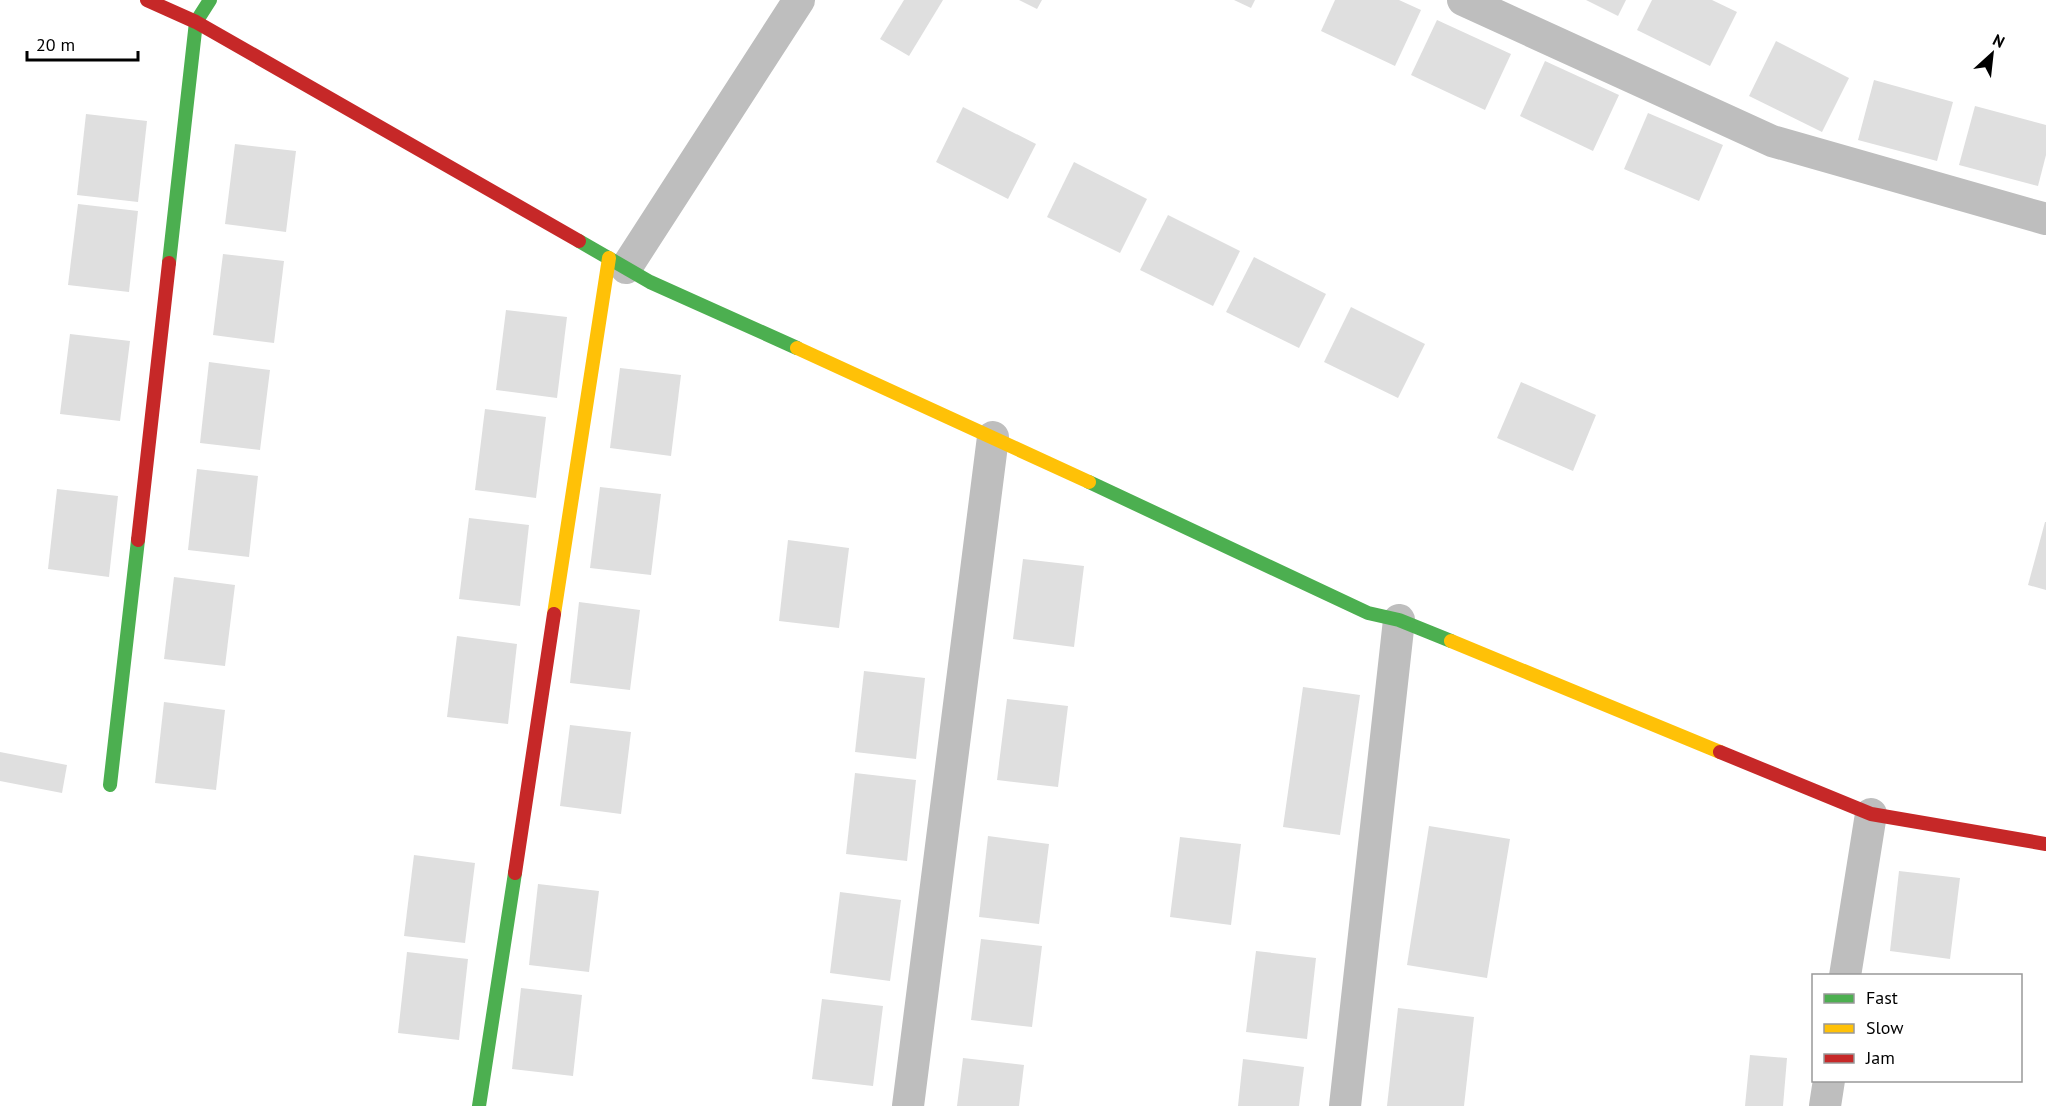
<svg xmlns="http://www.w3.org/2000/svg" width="2046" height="1106" font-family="'PT Sans',sans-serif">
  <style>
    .building { fill: #dfdfdf }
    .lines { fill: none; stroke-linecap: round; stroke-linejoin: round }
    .street { stroke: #bebebe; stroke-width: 32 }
    .fast { stroke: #4caf50; stroke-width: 14 }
    .slow { stroke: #ffc107; stroke-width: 14 }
    .jam { stroke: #c62828; stroke-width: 14 }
  </style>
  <rect width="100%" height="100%" fill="#fff"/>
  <g class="building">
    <path d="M904,0H943L909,56L880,39Z"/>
    <path d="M1019,0H1042L1037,9Z"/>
    <path d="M1234,0H1255L1251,8Z"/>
    <path d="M1335,0H1399L1421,10L1395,66L1321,31Z"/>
    <path d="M1586,0H1626L1618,16Z"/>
    <path d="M1652,0H1712L1737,12L1710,66L1637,30Z"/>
    <path d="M1437,20L1511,54L1485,110L1411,75Z"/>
    <path d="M1776,41L1849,78L1822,132L1749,96Z"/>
    <path d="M1545,61L1619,95L1593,151L1520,116Z"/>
    <path d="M1874,80L1953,102L1937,161L1858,140Z"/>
    <path d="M1975,106L2046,125V155L2038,186L1959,165Z"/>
    <path d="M963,107L1036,144L1008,199L936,162Z"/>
    <path d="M1648,113L1723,145L1699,201L1624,169Z"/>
    <path d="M86,114L147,121L138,202L77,195Z"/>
    <path d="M235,144L296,151L286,232L225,224Z"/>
    <path d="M1074,162L1147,199L1120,253L1047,217Z"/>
    <path d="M78,204L138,211L129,292L68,285Z"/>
    <path d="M1168,215L1240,251L1213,306L1140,270Z"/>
    <path d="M223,254L284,261L274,343L213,335Z"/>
    <path d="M1254,257L1326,294L1299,348L1226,312Z"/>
    <path d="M1351,307L1425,344L1398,398L1324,362Z"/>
    <path d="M506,310L567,317L557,398L496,390Z"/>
    <path d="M70,334L130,341L120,421L60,414Z"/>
    <path d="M209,362L270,370L260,450L200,443Z"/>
    <path d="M620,368L681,375L671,456L610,448Z"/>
    <path d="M1521,382L1596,415L1573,471L1497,438Z"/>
    <path d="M485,409L546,417L536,498L475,490Z"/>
    <path d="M197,469L258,476L249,557L188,550Z"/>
    <path d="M600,487L661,494L651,575L590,568Z"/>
    <path d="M57,489L118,496L109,577L48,569Z"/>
    <path d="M469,518L529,525L520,606L459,599Z"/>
    <path d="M2045,522H2046V590L2028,585Z"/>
    <path d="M788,540L849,548L839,628L779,621Z"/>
    <path d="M1023,559L1084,566L1074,647L1013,639Z"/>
    <path d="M174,577L235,585L225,666L164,659Z"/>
    <path d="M579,602L640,610L630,690L570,683Z"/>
    <path d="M457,636L517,644L508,724L447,717Z"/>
    <path d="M864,671L925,678L916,759L855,752Z"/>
    <path d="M1303,687L1360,695L1340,835L1283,827Z"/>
    <path d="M1007,699L1068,706L1058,787L997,780Z"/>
    <path d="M164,702L225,710L216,790L155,783Z"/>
    <path d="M570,725L631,732L621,814L560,806Z"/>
    <path d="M0,752L67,765L62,793L0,781Z"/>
    <path d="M855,773L916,780L907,861L846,854Z"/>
    <path d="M1429,826L1510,839L1487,978L1407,965Z"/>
    <path d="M988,836L1049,844L1039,924L979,917Z"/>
    <path d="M1180,837L1241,844L1231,925L1170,917Z"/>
    <path d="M414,855L475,863L465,943L404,936Z"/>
    <path d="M1899,871L1960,878L1950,959L1890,951Z"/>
    <path d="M538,884L599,891L589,972L529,965Z"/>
    <path d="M840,892L901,900L890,981L830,973Z"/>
    <path d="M981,939L1042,946L1032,1027L971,1020Z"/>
    <path d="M1256,951L1316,958L1307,1039L1246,1032Z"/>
    <path d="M407,952L468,959L459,1040L398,1033Z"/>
    <path d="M521,988L582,995L573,1076L512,1069Z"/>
    <path d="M822,999L883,1006L873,1086L812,1079Z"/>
    <path d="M1398,1008L1474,1017L1464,1106H1387Z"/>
    <path d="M1750,1055L1787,1058L1783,1106H1745Z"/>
    <path d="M963,1058L1024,1065L1019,1106H957Z"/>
    <path d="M1243,1059L1304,1067L1299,1106H1238Z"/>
  </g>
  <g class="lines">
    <g class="street">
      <path d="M1463,0L1772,141L2046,219"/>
      <path d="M626,268L799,0"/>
      <path d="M1845,976L1871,814"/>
      <path d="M908,1106L993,437"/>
      <path d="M1345,1106L1399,620"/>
      <path d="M1825,1106L1829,1080"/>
    </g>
    <g class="fast">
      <path d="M579,241L650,282L797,348"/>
      <path d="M169,263L196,22L210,0"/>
      <path d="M1089,482L1368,613L1399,620L1451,641"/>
      <path d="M110,785L138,540"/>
      <path d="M479,1106L515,873"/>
    </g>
    <g class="slow">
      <path d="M797,348L1089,482"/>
      <path d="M554,614L609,258"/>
      <path d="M1451,641L1720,752"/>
    </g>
    <g class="jam">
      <path d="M147,0L196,22L579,241"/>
      <path d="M138,540L169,263"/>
      <path d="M1720,752L1871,814L2046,844"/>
      <path d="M515,873L554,614"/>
    </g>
  </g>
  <rect x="1812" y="974" width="210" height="108" fill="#ffffff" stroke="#999999" stroke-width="1.5"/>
  <rect x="1824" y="994" width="30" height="9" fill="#4caf50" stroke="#999999" stroke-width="1.5"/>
  <text x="1866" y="1004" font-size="18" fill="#000000">Fast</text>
  <rect x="1824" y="1024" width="30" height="9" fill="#ffc107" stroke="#999999" stroke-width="1.5"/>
  <text x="1866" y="1034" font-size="18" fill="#000000">Slow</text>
  <rect x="1824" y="1054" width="30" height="9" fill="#c62828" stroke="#999999" stroke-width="1.5"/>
  <text x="1866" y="1064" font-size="18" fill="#000000">Jam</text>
  <g transform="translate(1992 54) rotate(27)" stroke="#ffffff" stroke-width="4.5" paint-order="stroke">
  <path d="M0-4.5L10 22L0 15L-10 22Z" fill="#000000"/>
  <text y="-9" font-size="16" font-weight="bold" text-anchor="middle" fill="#000000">N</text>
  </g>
  <path d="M27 51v9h111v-9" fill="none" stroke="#000000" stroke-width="3"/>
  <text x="36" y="51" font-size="18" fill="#000000" stroke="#ffffff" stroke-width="4.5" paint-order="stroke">20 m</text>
</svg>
